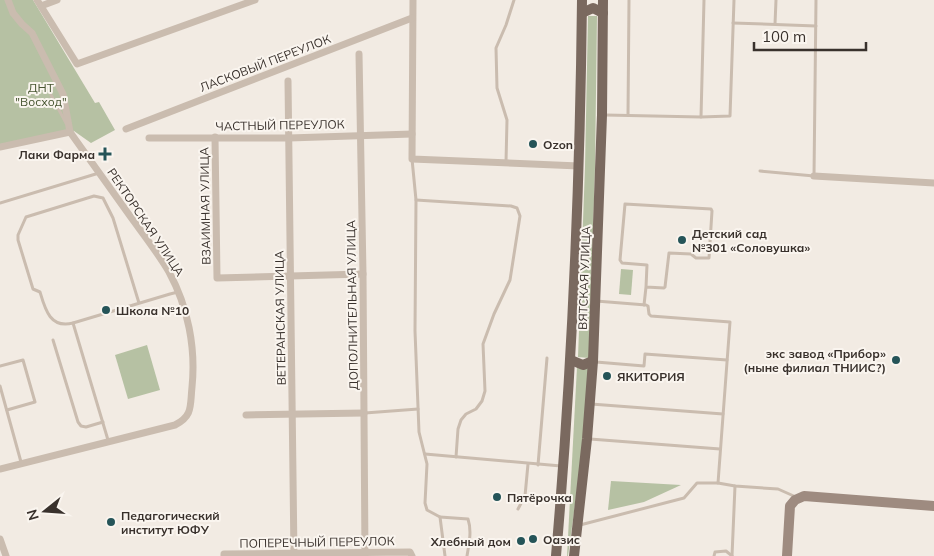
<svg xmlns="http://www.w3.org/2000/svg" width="934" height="556" font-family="Mulish,sans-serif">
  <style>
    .green { fill: #b6c1a3 }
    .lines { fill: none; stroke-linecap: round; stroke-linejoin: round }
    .lane { stroke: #cabcaf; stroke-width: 3 }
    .street { stroke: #cabcaf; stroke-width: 7 }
    .secondary { stroke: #9e8b80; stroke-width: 10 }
    .primary { stroke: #7a695f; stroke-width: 10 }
    .poi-dot { fill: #255458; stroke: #faf5ef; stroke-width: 2 }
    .labels { text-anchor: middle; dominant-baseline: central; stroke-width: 4; stroke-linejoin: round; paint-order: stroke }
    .street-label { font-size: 12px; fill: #39312c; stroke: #faf5ef }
    .park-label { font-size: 12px; fill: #485632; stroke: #faf5ef }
    .poi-label { font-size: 12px; font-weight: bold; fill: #39312c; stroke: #faf5ef; text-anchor: start }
  </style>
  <rect width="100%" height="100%" fill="#f2ebe3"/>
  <g class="green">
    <path d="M0,0H33L95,103L99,102L115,130L91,143L74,131L67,130L0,145Z"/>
    <path d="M588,16H597L595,168L589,358L578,357L585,167Z"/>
    <path d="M621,269L633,270L631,295L619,294Z"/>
    <path d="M147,345L160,390L128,399L115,355Z"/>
    <path d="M577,367H589L581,461L568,556H567Z"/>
    <path d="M611,481L681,485L644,502L608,510Z"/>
  </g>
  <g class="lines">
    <g class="lane">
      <path d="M733,23L816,26"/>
      <path d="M775,24L776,0"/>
      <path d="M51,95L66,123"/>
      <path d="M605,115L701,117L704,0"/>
      <path d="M628,115L629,0"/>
      <path d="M701,117L730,116L734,0"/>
      <path d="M412,159L416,200L415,331L419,432L427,464L425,503L427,510L440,517L445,556"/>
      <path d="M506,162L507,120L497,88L496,48L506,25L514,0"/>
      <path d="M760,171L814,176L816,0"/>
      <path d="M416,200L511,206L517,208L520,216L510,280L494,314L483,344L485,391L482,401L476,409L466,414L461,420L458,429L456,457"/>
      <path d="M0,203L99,173"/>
      <path d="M596,301L646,305L648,306L649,314L651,316L730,322L718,483"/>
      <path d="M139,303L113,218L103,198L94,196L26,217L18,235V240L33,289L40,292C45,309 50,329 73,323L170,294L178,292"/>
      <path d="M644,305L646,287L664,288L665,287L669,253L691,254L696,258H709L712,211L711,209L625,204L620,260L622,263L647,265L646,287"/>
      <path d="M73,323L108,440"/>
      <path d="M53,340L78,422L81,426L86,427L103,422"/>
      <path d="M596,362L644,366L645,354L727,360"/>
      <path d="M0,366L23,360L35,402L7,410"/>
      <path d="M0,386L21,462"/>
      <path d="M591,404L723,414"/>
      <path d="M365,413L418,409"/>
      <path d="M590,439L720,449"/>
      <path d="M425,454L561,466"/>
      <path d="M538,465L547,358"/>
      <path d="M518,509L525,496L528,464"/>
      <path d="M440,517L468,519C472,531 469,544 467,556"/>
      <path d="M580,525L684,498L697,483H718L735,486L778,489L796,497"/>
      <path d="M714,556L715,552L726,551L732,556"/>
      <path d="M732,556L735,486"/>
    </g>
    <g class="street">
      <path d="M8,0L13,13L22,24L32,33L63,94L70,132"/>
      <path d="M37,0L77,64L255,0"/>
      <path d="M413,0L412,159L579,166"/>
      <path d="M41,6L57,0"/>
      <path d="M359,54L363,274L365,556"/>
      <path d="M288,81L294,556"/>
      <path d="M126,129L412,18"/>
      <path d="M215,137L217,278L363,274"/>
      <path d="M149,138H289L412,134"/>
      <path d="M0,147L70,132C90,160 110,188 130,216C143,234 158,253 169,272C188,307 196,348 192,387C190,406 193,416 175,425L0,469"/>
      <path d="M814,176L934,183"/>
      <path d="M246,415L364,413"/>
      <path d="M0,539L6,556"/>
      <path d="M224,556V554L410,552L412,556"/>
    </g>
    <path class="secondary" d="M787,556L790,506L795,500L804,496L934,506"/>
    <g class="primary">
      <path d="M582,13L593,8L603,13"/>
      <path d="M571,360L583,365L593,361"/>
      <path d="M556,556C572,371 580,186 582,0"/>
      <path d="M574,556L587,439L593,361L602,115L603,0"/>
    </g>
  </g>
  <g class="poi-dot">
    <circle cx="533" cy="144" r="5"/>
    <path d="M102.5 146.5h5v5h5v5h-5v5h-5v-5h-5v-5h5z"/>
    <circle cx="682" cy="240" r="5"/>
    <circle cx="106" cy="310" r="5"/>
    <circle cx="896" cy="360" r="5"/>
    <circle cx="607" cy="376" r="5"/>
    <circle cx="497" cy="497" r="5"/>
    <circle cx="111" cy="522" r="5"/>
    <circle cx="533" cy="539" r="5"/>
    <circle cx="521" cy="541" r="5"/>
  </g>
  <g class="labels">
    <g class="street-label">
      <text transform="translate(265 63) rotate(-21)">ЛАСКОВЫЙ ПЕРЕУЛОК</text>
      <text transform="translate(280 125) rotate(-1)">ЧАСТНЫЙ ПЕРЕУЛОК</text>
      <text transform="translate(205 206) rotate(-91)">ВЗАИМНАЯ УЛИЦА</text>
      <text transform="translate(146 222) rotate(56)">РЕКТОРСКАЯ УЛИЦА</text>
      <text transform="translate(584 278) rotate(-88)">ВЯТСКАЯ УЛИЦА</text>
      <text transform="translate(352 305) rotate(-91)">ДОПОЛНИТЕЛЬНАЯ УЛИЦА</text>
      <text transform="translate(280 318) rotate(-91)">ВЕТЕРАНСКАЯ УЛИЦА</text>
      <text transform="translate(317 542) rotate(-1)">ПОПЕРЕЧНЫЙ ПЕРЕУЛОК</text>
    </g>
    <g class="park-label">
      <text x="41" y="87">ДНТ<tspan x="41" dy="14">"Восход"</tspan></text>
    </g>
    <g class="poi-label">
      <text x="543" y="144">Ozon</text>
      <text x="95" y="154" text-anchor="end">Лаки Фарма</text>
      <text x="692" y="233">Детский сад<tspan x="692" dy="14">№301 «Соловушка»</tspan></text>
      <text x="116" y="310">Школа №10</text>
      <text x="886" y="353" text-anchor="end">экс завод «Прибор»<tspan x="886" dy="14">(ныне филиал ТНИИС?)</tspan></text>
      <text x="617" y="376">ЯКИТОРИЯ</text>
      <text x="507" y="497">Пятёрочка</text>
      <text x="121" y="515">Педагогический<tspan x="121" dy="14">институт ЮФУ</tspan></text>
      <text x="543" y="539">Оазис</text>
      <text x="511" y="541" text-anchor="end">Хлебный дом</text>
    </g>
  </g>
  <g transform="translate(45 511) rotate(253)" stroke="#faf5ef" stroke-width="4" paint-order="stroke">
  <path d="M0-4L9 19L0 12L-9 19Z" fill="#39312c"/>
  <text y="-8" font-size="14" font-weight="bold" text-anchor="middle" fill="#39312c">N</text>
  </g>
  <path d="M754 42v8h112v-8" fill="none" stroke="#39312c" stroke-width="2.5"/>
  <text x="762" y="42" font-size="15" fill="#39312c" stroke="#faf5ef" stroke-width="4" paint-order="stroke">100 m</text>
</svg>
